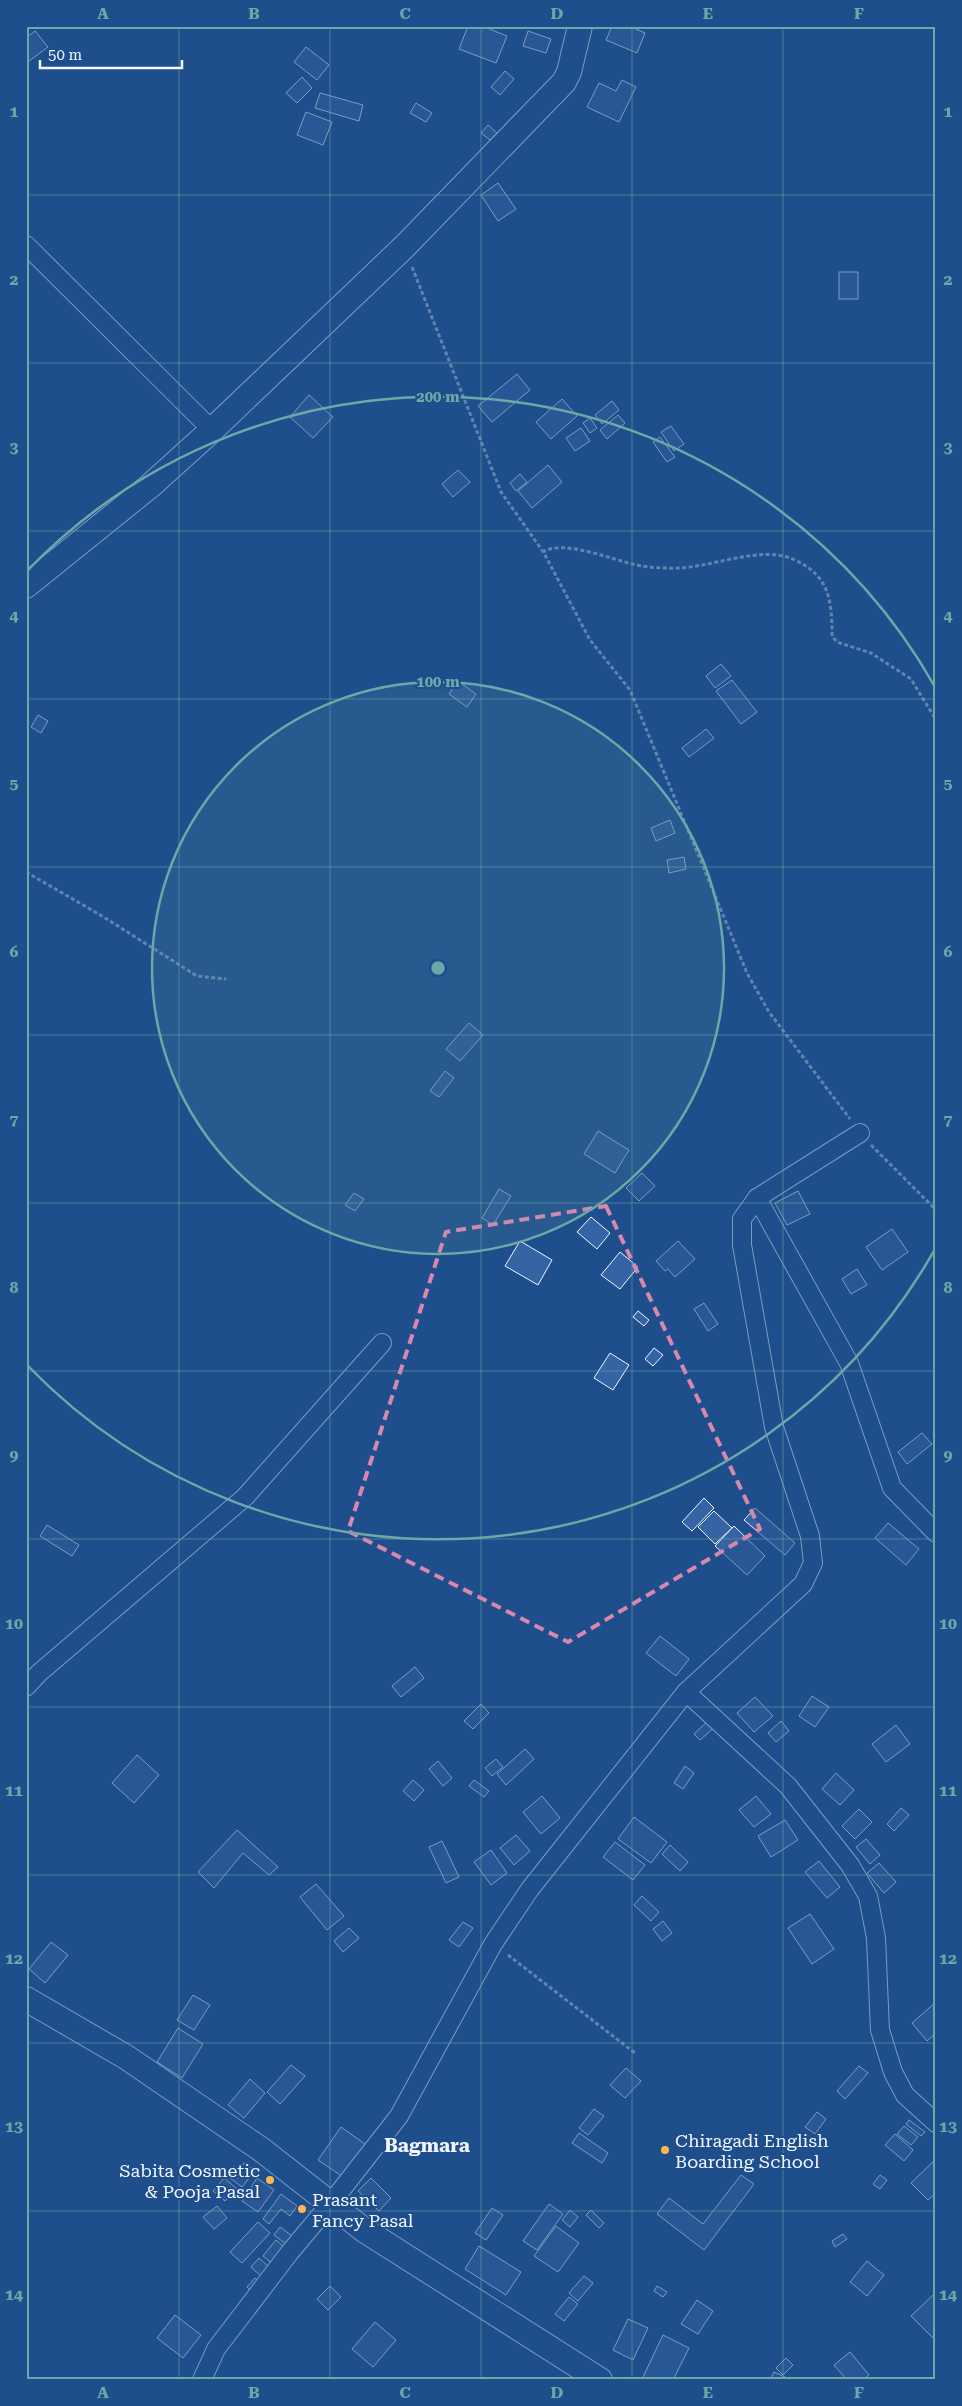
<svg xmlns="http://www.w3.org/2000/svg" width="962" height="2406" font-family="'Roboto Serif',serif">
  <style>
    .building { fill: #3563a3; stroke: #f2f6ff }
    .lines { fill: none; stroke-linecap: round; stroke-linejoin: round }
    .street-casing { stroke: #f2f6ff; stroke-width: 20 }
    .secondary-casing { stroke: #f2f6ff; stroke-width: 26 }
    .path { stroke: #b3c4dc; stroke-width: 3; stroke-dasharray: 4 2.5; stroke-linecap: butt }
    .street { stroke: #1f4e8c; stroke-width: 18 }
    .secondary { stroke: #1f4e8c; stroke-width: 24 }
    .marked { fill: none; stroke: #da87ad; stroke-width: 4; stroke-dasharray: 10 6; stroke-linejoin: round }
    .grid { fill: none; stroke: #6aa9a8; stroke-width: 1; stroke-opacity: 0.55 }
    .ring { fill: none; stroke: #6aa9a8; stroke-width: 2.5 }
    .poi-dot { fill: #ffb74d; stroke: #1f4e8c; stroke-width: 2 }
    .labels { text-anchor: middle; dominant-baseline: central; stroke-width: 4; stroke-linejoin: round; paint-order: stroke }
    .poi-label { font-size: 18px; fill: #f2f6ff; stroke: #1f4e8c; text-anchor: start }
    .neighbourhood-label { font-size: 19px; font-weight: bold; fill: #f2f6ff; stroke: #1f4e8c }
    .centre { fill: #6aa9a8; stroke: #1f4e8c; stroke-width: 2.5 }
    .ring-label { font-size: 15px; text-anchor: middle; font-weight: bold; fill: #6aa9a8; stroke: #1f4e8c; stroke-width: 4; stroke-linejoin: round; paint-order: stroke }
    .neatline { fill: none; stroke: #6aa9a8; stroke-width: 2 }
    .grid-label { font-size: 16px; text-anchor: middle; font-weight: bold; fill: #6aa9a8 }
  </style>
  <rect width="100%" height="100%" fill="#1f4e8c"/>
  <g class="building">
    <path d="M468,26H482L507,36L496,63L459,49Z"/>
    <path d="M612,26H629L645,33L637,53L606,40Z"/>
    <path d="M35,31L48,47L29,61L26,57V38Z"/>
    <path d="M528,31L551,39L546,53L523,46Z"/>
    <path d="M306,47L329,65L317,80L294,62Z"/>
    <path d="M505,71L514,79L500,95L491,87Z"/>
    <path d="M302,77L312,88L297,103L286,93Z"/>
    <path d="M622,80L636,87L619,122L587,107L599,83L616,91Z"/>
    <path d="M320,93L363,105L359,121L315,108Z"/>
    <path d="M416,103L432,113L426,122L410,113Z"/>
    <path d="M306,112L332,122L323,145L297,135Z"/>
    <path d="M488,125L497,133L490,140L481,133Z"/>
    <path d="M498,183L516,209L498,221L481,195Z"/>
    <rect x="839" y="272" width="19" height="27"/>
    <path d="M517,374L530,390L492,422L478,406Z"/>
    <path d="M309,395L333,417L313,438L290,417Z"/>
    <path d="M562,399L577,416L551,439L536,422Z"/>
    <path d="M612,401L619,410L602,424L595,415Z"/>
    <path d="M618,415L625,423L607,439L600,430Z"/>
    <path d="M590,418L597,428L590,433L583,423Z"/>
    <path d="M671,426L684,444L674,451L661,432Z"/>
    <path d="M581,428L590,441L575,451L566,438Z"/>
    <path d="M660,437L675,457L667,462L653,442Z"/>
    <path d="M548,465L562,482L532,508L518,491Z"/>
    <path d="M458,470L470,482L453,497L442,484Z"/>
    <path d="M520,474L527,482L516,491L510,483Z"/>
    <path d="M721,664L731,676L715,688L706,676Z"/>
    <path d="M732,680L757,712L741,724L716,691Z"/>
    <path d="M458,681L476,694L467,707L449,694Z"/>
    <path d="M38,715L48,721L41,733L31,727Z"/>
    <path d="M706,729L714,738L689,757L682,748Z"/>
    <path d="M670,820L675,833L656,841L651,828Z"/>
    <path d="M684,857L686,869L669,873L667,860Z"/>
    <path d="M469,1023L483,1035L460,1061L446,1049Z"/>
    <path d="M445,1071L454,1078L439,1097L430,1091Z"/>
    <path d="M598,1131L629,1150L615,1173L584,1154Z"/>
    <path d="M642,1173L655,1186L639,1201L626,1188Z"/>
    <path d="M499,1189L511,1196L493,1225L482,1218Z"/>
    <path d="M798,1191L810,1214L787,1225L775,1203Z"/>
    <path d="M354,1193L364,1199L355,1211L345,1205Z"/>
    <path d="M591,1217L610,1233L597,1249L577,1232Z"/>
    <path d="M892,1229L908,1252L882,1270L866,1247Z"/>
    <path d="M520,1241L552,1260L538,1285L505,1266Z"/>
    <path d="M678,1241L695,1259L675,1277L668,1269L665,1271L656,1261Z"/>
    <path d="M620,1252L638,1267L620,1289L601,1275Z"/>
    <path d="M857,1269L867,1285L851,1294L842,1279Z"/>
    <path d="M704,1303L718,1324L708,1331L694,1309Z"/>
    <path d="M638,1311L649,1320L644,1326L633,1317Z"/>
    <path d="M654,1348L663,1355L653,1366L645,1359Z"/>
    <path d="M610,1353L629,1365L613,1390L594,1378Z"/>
    <path d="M922,1433L932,1444L907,1464L898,1452Z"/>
    <path d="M704,1498L714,1508L692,1531L682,1522Z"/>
    <path d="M755,1508L795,1543L785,1555L744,1520Z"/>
    <path d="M714,1511L732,1528L715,1544L698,1527Z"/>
    <path d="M888,1523L919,1549L906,1565L875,1538Z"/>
    <path d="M47,1525L79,1545L72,1556L40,1536Z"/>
    <path d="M734,1526L765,1556L747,1575L715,1546Z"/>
    <path d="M660,1636L689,1659L676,1676L646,1653Z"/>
    <path d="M415,1667L424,1678L401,1697L392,1686Z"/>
    <path d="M812,1696L829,1707L815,1727L799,1716Z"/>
    <path d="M755,1697L773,1716L754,1732L737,1713Z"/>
    <path d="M481,1704L489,1713L473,1729L464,1721Z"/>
    <path d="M710,1719L716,1726L700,1740L694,1734Z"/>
    <path d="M781,1721L789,1731L776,1742L768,1733Z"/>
    <path d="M896,1725L910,1744L886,1762L872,1744Z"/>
    <path d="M525,1749L534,1759L506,1785L497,1774Z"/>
    <path d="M137,1755L159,1775L134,1803L112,1783Z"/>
    <path d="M496,1759L503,1767L492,1776L485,1768Z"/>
    <path d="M438,1761L452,1778L443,1786L429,1769Z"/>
    <path d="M685,1766L694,1773L683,1789L674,1783Z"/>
    <path d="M836,1773L854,1790L840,1805L822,1789Z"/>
    <path d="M413,1780L424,1790L414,1801L403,1791Z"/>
    <path d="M474,1780L489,1791L484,1797L469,1786Z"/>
    <path d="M542,1796L560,1818L541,1834L523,1812Z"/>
    <path d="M756,1796L771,1814L754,1827L739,1810Z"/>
    <path d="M901,1808L909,1815L894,1831L887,1824Z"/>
    <path d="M859,1809L872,1822L855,1839L842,1826Z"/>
    <path d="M634,1817L667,1842L651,1863L618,1839Z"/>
    <path d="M785,1820L798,1840L771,1857L758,1836Z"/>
    <path d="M237,1830L278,1867L269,1875L243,1853L214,1888L198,1872Z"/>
    <path d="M516,1835L530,1851L514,1865L500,1848Z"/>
    <path d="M866,1839L880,1855L870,1864L856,1847Z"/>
    <path d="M442,1841L459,1877L446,1883L429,1847Z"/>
    <path d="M615,1842L645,1865L633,1880L603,1857Z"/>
    <path d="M670,1845L688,1862L680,1871L662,1854Z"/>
    <path d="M491,1850L507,1873L491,1885L474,1862Z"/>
    <path d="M819,1861L840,1887L827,1898L805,1872Z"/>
    <path d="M879,1863L896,1882L884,1893L867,1873Z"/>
    <path d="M316,1884L344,1916L327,1930L300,1897Z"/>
    <path d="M642,1896L659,1912L651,1921L634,1905Z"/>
    <path d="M810,1914L834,1949L812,1964L788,1928Z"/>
    <path d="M663,1921L672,1933L662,1941L653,1929Z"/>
    <path d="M463,1922L473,1928L459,1947L449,1940Z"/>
    <path d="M349,1928L359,1938L343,1952L334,1941Z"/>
    <path d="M51,1942L68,1955L45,1983L29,1969Z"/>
    <path d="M193,1995L210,2005L194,2030L177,2020Z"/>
    <path d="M936,2002V2033L927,2041L912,2023Z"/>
    <path d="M178,2028L203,2044L182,2078L157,2062Z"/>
    <path d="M291,2065L305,2076L280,2104L267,2092Z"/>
    <path d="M859,2066L868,2073L845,2099L837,2091Z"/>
    <path d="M626,2068L641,2081L625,2098L610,2085Z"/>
    <path d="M250,2079L265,2093L244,2118L228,2105Z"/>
    <path d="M594,2109L604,2116L588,2135L579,2128Z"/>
    <path d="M817,2112L826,2119L815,2134L805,2127Z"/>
    <path d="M909,2120L925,2132L921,2136L906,2124Z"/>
    <path d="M904,2126L918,2137L911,2145L897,2134Z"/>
    <path d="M341,2127L365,2144L343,2177L318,2160Z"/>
    <path d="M579,2133L608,2153L602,2163L572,2143Z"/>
    <path d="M895,2134L913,2150L904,2161L885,2145Z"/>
    <path d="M936,2159V2193L928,2200L911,2183Z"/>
    <path d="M244,2163L255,2171L242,2187L226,2175L233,2166L239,2170Z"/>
    <path d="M741,2175L754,2184L704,2250L657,2214L669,2198L703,2224Z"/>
    <path d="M880,2175L887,2180L880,2189L873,2184Z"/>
    <path d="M224,2178L236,2188L225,2201L213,2191Z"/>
    <path d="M257,2178L274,2190L258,2212L242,2201Z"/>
    <path d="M371,2178L391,2198L379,2211L358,2191Z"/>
    <path d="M281,2194L297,2206L290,2216L281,2209L269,2224L263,2219Z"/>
    <path d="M549,2204L563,2214L537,2250L523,2241Z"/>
    <path d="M217,2206L227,2218L214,2229L203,2217Z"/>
    <path d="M492,2208L503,2215L486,2240L475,2233Z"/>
    <path d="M570,2210L578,2217L570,2227L562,2220Z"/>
    <path d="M591,2210L604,2223L599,2228L586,2215Z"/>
    <path d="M258,2222L270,2233L242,2263L230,2252Z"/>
    <path d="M556,2226L579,2243L558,2272L534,2256Z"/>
    <path d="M280,2227L292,2236L286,2244L274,2235Z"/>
    <path d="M843,2234L847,2239L835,2247L832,2241Z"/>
    <path d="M276,2240L288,2250L275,2266L263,2256Z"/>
    <path d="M479,2246L521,2272L506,2295L465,2269Z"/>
    <path d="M259,2258L271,2269L263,2278L251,2267Z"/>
    <path d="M867,2261L884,2275L867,2296L850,2282Z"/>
    <path d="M584,2276L593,2283L578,2301L569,2293Z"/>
    <path d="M255,2278L263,2284L255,2294L247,2287Z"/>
    <path d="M330,2286L341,2297L328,2310L317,2299Z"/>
    <path d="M657,2286L667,2292L663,2297L654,2291Z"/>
    <path d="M933,2295L936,2298V2341L911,2316Z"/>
    <path d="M569,2297L578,2304L564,2321L555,2314Z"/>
    <path d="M697,2300L713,2311L698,2334L681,2324Z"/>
    <path d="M175,2315L201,2335L183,2358L157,2338Z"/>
    <path d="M628,2319L648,2328L633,2360L613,2350Z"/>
    <path d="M375,2322L396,2340L373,2367L352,2349Z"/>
    <path d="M663,2335L689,2348L673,2380H649L643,2377Z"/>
    <path d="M850,2352L869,2375L863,2380H847L834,2365Z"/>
    <path d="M786,2358L793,2365L783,2375L776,2368Z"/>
    <path d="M774,2372L785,2377L784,2380H770Z"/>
  </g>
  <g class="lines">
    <defs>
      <g id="street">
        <path d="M26,245L212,430"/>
        <path d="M757,1198L849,1363L892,1488L936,1533"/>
        <path d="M26,1687L39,1673L245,1497L382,1343"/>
        <path d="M686,1692L788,1786L850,1865L868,1896L876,1938L880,2030L893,2072L905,2095L936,2123"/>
        <path d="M202,2380L216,2349L290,2252L331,2203L399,2116L493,1944L530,1889L686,1692L803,1584L813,1563L810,1536L774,1427L742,1245V1219L757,1198L860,1133"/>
      </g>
      <g id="secondary">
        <path d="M26,586L150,486L212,430L404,247L564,82L569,72L580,26"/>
        <path d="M26,1999L126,2057L262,2150L364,2230L600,2380"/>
      </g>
    </defs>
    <use href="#street" class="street-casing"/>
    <use href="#secondary" class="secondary-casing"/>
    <g class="path">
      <path d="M412,267L501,492L544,553L590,640L630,690L747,973L769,1012L850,1119"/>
      <path d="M544,553V551C567,540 612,560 637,565C647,567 657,568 667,568C707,571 759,543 795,560C830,576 832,602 832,636L837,642L871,653L911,679L936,720"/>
      <path d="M26,872L102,916L197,976L226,979"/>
      <path d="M871,1145L936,1210"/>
      <path d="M508,1955L635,2053"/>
    </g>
    <use href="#street" class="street"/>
    <use href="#secondary" class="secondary"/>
  </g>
  <path d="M0 0H962V2406H0ZM606,1206L760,1529L568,1642L348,1531L446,1232Z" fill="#1f4e8c" fill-opacity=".55" fill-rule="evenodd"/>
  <path class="marked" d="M606,1206L760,1529L568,1642L348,1531L446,1232Z"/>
  <path class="grid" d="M179,26V2380M330,26V2380M481,26V2380M632,26V2380M783,26V2380M26,195H936M26,363H936M26,531H936M26,699H936M26,867H936M26,1035H936M26,1203H936M26,1371H936M26,1539H936M26,1707H936M26,1875H936M26,2043H936M26,2211H936"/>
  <circle cx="438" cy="968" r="286" fill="#6aa9a8" fill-opacity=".12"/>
  <g class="ring">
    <circle cx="438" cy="968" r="286"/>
    <path d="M935 1249A571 571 0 0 1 27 1365M27 571A571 571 0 0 1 935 687"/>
  </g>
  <g class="poi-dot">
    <circle cx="665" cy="2150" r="5"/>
    <circle cx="270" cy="2180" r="5"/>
    <circle cx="302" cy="2209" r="5"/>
  </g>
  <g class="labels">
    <g class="poi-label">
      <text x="675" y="2140">Chiragadi English<tspan x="675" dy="21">Boarding School</tspan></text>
      <text x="260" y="2170" text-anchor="end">Sabita Cosmetic<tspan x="260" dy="21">&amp; Pooja Pasal</tspan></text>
      <text x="312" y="2199">Prasant<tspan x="312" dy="21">Fancy Pasal</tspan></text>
    </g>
    <g class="neighbourhood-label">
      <text x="427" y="2145">Bagmara</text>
    </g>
  </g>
  <circle cx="438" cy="968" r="8" class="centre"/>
  <g class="ring-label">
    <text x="438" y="402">200 m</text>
    <text x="438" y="687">100 m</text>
  </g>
  <rect width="962" height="2406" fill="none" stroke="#1f4e8c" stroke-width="55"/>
  <path d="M40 60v8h142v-8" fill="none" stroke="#f2f6ff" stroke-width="2.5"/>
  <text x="48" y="60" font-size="15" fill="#f2f6ff" stroke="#1f4e8c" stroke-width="4" paint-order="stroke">50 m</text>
  <rect x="28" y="28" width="906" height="2350" class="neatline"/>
  <g class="grid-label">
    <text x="103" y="19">A</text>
    <text x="254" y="19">B</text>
    <text x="405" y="19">C</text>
    <text x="557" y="19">D</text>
    <text x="708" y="19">E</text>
    <text x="859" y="19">F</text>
    <text x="14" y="117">1</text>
    <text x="948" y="117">1</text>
    <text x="14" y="285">2</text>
    <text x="948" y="285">2</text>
    <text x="14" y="453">3</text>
    <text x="948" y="453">3</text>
    <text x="14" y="621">4</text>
    <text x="948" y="621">4</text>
    <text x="14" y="789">5</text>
    <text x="948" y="789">5</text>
    <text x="14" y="957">6</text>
    <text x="948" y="957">6</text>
    <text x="14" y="1125">7</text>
    <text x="948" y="1125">7</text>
    <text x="14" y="1293">8</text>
    <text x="948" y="1293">8</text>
    <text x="14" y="1461">9</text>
    <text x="948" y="1461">9</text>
    <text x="14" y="1629">10</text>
    <text x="948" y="1629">10</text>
    <text x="14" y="1796">11</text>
    <text x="948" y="1796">11</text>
    <text x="14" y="1964">12</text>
    <text x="948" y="1964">12</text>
    <text x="14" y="2132">13</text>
    <text x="948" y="2132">13</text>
    <text x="14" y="2300">14</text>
    <text x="948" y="2300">14</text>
    <text x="103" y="2398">A</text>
    <text x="254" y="2398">B</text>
    <text x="405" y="2398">C</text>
    <text x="557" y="2398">D</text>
    <text x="708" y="2398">E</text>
    <text x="859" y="2398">F</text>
  </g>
</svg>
